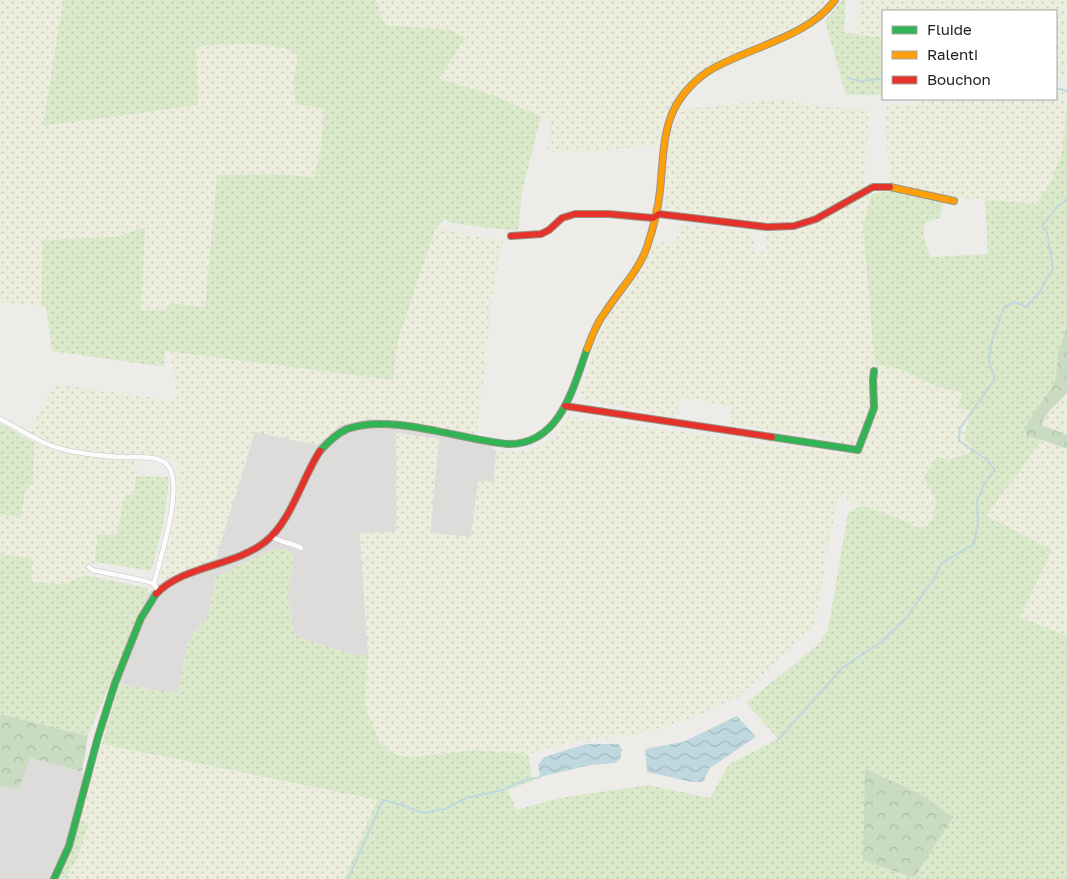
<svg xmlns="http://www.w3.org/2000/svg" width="1067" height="879" font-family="'Golos Text',sans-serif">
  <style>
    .residential { fill: #dddcda }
    .farmland { fill: url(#farmland-dots) }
    .grass { fill: url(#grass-dots) }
    .forest { fill: url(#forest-crowns) }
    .water { fill: url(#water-waves) }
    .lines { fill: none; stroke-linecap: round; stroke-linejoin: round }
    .stream { stroke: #bfd8df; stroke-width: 2 }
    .street-casing { stroke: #c5c4c3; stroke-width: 5.5 }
    .fast-casing { stroke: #959782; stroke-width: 8 }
    .slow-casing { stroke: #959782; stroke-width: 8 }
    .jam-casing { stroke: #959782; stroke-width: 8 }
    .street { stroke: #fcfcfc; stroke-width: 4.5 }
    .fast { stroke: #30b455; stroke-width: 6 }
    .slow { stroke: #ff9f0a; stroke-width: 6 }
    .jam { stroke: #e5322d; stroke-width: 6 }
  </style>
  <defs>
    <pattern id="farmland-dots" width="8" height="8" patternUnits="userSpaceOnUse" patternTransform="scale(1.25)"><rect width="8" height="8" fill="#eceddd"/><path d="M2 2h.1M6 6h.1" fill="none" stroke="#cacbbd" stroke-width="1.8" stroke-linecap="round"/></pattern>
    <pattern id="grass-dots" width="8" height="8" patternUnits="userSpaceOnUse" patternTransform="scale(1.25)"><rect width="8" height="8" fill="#dae9ca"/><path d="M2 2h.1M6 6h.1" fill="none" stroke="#bbc8ad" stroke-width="1.8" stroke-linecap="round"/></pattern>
    <pattern id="forest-crowns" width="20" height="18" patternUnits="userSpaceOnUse" patternTransform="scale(1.25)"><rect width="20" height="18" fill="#c9dbc0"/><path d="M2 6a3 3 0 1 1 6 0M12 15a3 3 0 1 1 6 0" fill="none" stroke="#acbca5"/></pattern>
    <pattern id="water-waves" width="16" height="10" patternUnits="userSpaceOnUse" patternTransform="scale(1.25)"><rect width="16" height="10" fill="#bfd8df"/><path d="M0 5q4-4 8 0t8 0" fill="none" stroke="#a4b9bf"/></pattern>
  </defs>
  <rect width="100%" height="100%" fill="#eeece9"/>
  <g class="residential">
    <path d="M365,419L397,420L477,434L496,451L494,481H478L471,537L430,533L439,439L396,434L397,533L360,534L368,655H353L295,636L288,597L294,554L216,577L208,616L188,642L178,694L119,684L120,659L148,593L165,580L216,558L255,431L317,445L340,425Z"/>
    <path d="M29,758L82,772L92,776L69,857L58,879H0V786L19,789Z"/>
  </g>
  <g class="farmland">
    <path d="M0,0H63L43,126L196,47L264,45L285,48L296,53L298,56V63L294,76L314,106L324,109L325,111L321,150L317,169L314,177L217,175L205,307L173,303L168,310H141L144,227L117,237L43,240L41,306L0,302Z"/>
    <path d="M376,0H830L816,14L800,23L718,61L680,91L663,119L659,145L599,151L545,152L550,140V118L541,116L493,95L439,79L465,38L386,25L383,21Z"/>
    <path d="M860,0H1067V59L1064,79L1056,78V11H883V38L857,35Z"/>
    <path d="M1056,90L1064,93L1067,101L1062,153L1051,181L1036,204L951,197L928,192L905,185L891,184L884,111L887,105L921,104L924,99H1056Z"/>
    <path d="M787,98L807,105L869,110L866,168L864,187L813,216L791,222H765L665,209L668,142L673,127L683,109Z"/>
    <path d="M871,194L863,227L875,366H889L914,375L931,384L962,393L971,410L964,439L972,447L969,453L948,460L936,501L933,519L930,524L926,526L917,528L908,522L839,497L828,544L816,622L811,630L738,697L711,710L667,727L630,735L575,741L528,754L475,750L411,757L397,755L380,743L365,705L368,655L360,533L396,532V433L439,439L430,533L471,537L478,481H494L496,451L517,452L535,449L552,440L569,416L849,455L839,439L728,424L732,407L682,397L675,417L579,399L597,340L609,315L640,273L654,241L676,244L679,225L751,231L757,252H768L764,232L788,233L810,227L859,198Z"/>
    <path d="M436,227L478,237L503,240L494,284L477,434L397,420L366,419L340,425L317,445L255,432L216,558L161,582V574L178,503V464L162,455H116L60,447L35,436L29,430L56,384L177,401L170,352L393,380L396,350L400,334Z"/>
    <path d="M1067,393V435L1044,426L1041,423L1052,408Z"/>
    <path d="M1042,440L1067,449V636L1020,617L986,517Z"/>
    <path d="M35,443L61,452L100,458L137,461L134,496L125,495L117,534L97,536L95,562L85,575L65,584L31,582L32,558L0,554V514L21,517L26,486L32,485Z"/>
    <path d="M102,744L273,780L377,800L344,879H65L77,859L88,823L79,820Z"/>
  </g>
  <g class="grass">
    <path d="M63,0H376L383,21L386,25L450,30L465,38L439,79L493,95L541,116L522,192L518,231L456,224L445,220L436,227L400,334L396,350L393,380L165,351L164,367L52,351L46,307L41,306L43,240L117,237L145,227L141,310H168L169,304L173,303L205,307L217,175L275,174L314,177L321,150L324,111L321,108L296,104L293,83L298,56C286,39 216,45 196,47L198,105L43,126Z"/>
    <path d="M842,0H846L844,32L883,38V95H846L825,21Z"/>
    <path d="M1067,106V327L1058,352L1056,376L1053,385L1024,428L1027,436L1042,440L986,516L1052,550L1020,617L1067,636V879H344L377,800L102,744L119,684L178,694L188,642L208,616L216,577L273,549H285L294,554L288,597L295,636L353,655H368L365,705L380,743L396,755L411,757L475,750L528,754L533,781L508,790L516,810L560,798L648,785L710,798L729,764L778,739L746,703L818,645L828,630L848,513L862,505L908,522L917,528L926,526L933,519L936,501L924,477L937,457L948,460L969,453L972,447L964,439L971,411L958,408L962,393C952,390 941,388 931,384C913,376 896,364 875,366L863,227L871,194L891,191L943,203L940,218L925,223L923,234L930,257L988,254L985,200L1036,204L1051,181L1062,153Z"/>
    <path d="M0,423L35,443L32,485L26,486L21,517L0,514Z"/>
    <path d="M136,476L168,477C168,510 160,540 151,571L95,562L97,535L117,534L125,495H134Z"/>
    <path d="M0,554L32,558V582L65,584L85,575L148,588V593L88,736L0,714Z"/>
    <path d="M79,820L89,823L77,859L65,879H58L69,857Z"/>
  </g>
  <g class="forest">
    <path d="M1067,327V393L1052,408L1041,423L1044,426L1067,435V449L1042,440L1027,436L1024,428L1053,385L1056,376L1058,352Z"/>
    <path d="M0,714L88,736L82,772L30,758L19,789L0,786Z"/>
    <path d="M865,769L921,794L953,817L914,878L863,860Z"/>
  </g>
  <g class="water">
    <path d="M737,716L756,737L710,768L703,782H692L647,772L645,749L683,742Z"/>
    <path d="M586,744H618L622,749L620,759L615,763L590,765L540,777L538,765L544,757Z"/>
  </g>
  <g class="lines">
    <g class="stream">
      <path d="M848,78L860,81L883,79"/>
      <path d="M1056,88L1067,91"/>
      <path d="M776,742L842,668L881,642L906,618L934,579L942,563L974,544L978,522L977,501L984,485L995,470L986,459L959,441L960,428L995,379L989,362L991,343L1004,307L1015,302L1026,307L1038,294L1053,269L1047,233L1042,226L1057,207L1067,199"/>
      <path d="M348,879L383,800L405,806L423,813L445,809L466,798L502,790L523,781L540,777"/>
    </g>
    <defs>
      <g id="street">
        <path d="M0,419C16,427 31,437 47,444C69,453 94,455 118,457C134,459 162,452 170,469C182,492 160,558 154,584L158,591"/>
        <path d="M271,536C280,543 291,542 301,548"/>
        <path d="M89,567L92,570L146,581L154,584"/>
      </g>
      <g id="fast">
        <path d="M772,437L858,450L874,408L873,380L874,371"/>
        <path d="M320,451C328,442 336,434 347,429C392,413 461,440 508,444C560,445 573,388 587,349"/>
        <path d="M54,879L69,846L98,737L115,683L141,618L156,594"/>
      </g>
      <g id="slow">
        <path d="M890,187L954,201"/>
        <path d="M587,349C592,335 597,322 606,311C620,289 638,272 647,247C653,229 658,210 660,191C665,141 661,105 707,72C747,47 806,39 835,0"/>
      </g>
      <g id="jam">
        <path d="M511,236L541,234L549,230L562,218L575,214H609L653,218L659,214L767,227L794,226L816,219L873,187H890"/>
        <path d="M565,406L772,437"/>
        <path d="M156,594C184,565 233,567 265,542C291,522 302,478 320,451"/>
      </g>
    </defs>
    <use href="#street" class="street-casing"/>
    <use href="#fast" class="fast-casing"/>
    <use href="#slow" class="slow-casing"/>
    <use href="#jam" class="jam-casing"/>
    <use href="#street" class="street"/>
    <use href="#fast" class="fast"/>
    <use href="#slow" class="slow"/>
    <use href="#jam" class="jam"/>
  </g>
  <rect x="882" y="10" width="175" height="90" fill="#ffffff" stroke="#a6a6a6"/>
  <rect x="892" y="26" width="25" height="8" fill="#30b455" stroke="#a6a6a6"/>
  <text x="927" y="35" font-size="15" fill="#202020">Fluide</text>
  <rect x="892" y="51" width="25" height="8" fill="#ff9f0a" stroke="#a6a6a6"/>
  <text x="927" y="60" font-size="15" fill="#202020">Ralenti</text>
  <rect x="892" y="76" width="25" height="8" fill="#e5322d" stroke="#a6a6a6"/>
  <text x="927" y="85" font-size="15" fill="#202020">Bouchon</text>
</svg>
